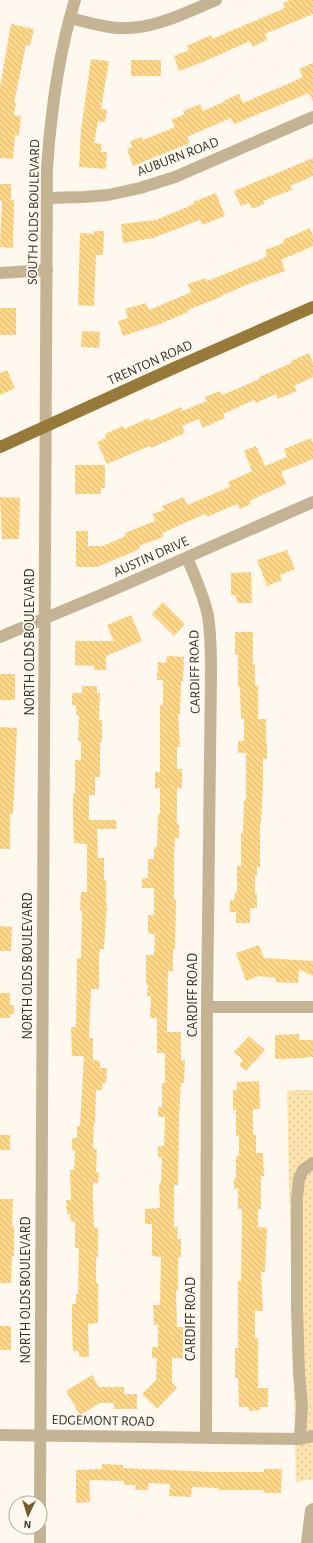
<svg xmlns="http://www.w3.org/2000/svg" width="313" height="1543" font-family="'Alegreya Sans',sans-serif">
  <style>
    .park { fill: url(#park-dots) }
    .building { fill: url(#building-back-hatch) }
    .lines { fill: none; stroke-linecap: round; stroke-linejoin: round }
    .minor { stroke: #c5b494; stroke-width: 12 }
    .major { stroke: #977939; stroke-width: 12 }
    .labels { text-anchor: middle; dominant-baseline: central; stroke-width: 3.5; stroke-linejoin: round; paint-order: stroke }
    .street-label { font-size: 14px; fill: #3a352a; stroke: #fef8ee }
  </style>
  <defs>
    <pattern id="park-dots" width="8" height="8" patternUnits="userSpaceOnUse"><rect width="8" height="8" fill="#fee3af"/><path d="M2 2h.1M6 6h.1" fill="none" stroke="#dac397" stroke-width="1.8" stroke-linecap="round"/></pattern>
    <pattern id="building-back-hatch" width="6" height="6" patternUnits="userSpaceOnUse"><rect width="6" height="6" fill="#fed688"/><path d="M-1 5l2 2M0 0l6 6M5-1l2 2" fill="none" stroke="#dab876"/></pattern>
  </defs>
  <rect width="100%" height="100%" fill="#fef8ee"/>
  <path class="park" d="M296,1090H313V1479L296,1482L287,1091Z"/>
  <g class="building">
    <path d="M290,0H313V14L265,34L267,40L252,47L250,41L203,62L179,71L174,56L189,50L187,46L211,35L212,39L285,8L283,3Z"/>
    <path d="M11,24L34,29L30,46L26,45L14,103H16L14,115L21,116L19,136L15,135L13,159L0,158V87Z"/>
    <path d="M91,59L109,61L101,109L107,110L105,122L98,121L94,143L102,144L101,152H107L106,169L79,167L81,130Z"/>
    <rect x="131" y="60" width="30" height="16"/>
    <path d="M313,63V102L309,93L234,124L231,118L187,137L190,143L133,166L127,149L132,147L130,141L142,137L143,140L175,127L171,120L185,114L183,111L200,104L203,111L224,102L223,101L239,94L243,103L290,83L303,77L299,69Z"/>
    <path d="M313,158V176L290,186L292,190L263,201L264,204L252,209L249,203L241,206L234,191Z"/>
    <path d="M0,184H11V200H14L13,248L0,247L2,201H0Z"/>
    <path d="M216,193L225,216L202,225L200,220L153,238L123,243L121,224L156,220L194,204L193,202Z"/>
    <path d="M310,228L313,236V246L281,260L285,271L251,283L221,296V297L188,310V312L160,324L123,336L118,321L128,318L125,309L146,303L149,310L187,294L191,292L188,284L206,278L207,281L257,261L267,256L265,250L284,243L283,240Z"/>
    <path d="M94,231H104L103,255H96L94,306L78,305L80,233L94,234Z"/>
    <rect x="0" y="308" width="16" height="27"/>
    <path d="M82,331L100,332L99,348L81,347Z"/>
    <path d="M309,353L313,363V377L294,386L297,391L278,399L276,394L256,403L254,400L223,414L225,418L203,428L199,419L182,426L185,433L151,448L150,446L107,464L97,442L106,438L105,434L123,426L124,429L149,418L150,421L181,407L182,411L207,401L205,397L220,391L222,395L260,379L259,377L292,363L291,361Z"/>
    <path d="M7,370L15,388L0,395V373Z"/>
    <path d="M311,438L313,443V459L281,472L286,484L249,501L251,504L240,509L237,504L207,517L205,514L162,533L163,537L139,546L140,549L97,567H76V531H88V546H103L126,536L125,533L155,521L152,514L164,510L162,506L184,497L187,505L230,487L228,482L252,471L244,451L256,446L265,466L287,457L284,449Z"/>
    <path d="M75,465H105V488H101V494H75Z"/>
    <path d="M0,497L20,498L19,539H2Z"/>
    <path d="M287,550L295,569L280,575L282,580L267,586L257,560Z"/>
    <path d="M251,572L252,603H237L236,595H231V573Z"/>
    <path d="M163,602L185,624L174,636L152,614Z"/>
    <path d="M131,615L142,641L106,656V670H94V666L75,665V641H114L107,625Z"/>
    <path d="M235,632H253V664H255V685H258V719H266V744H267V759H263V786L261,823H260V867H257V875H255V893H257V908H250V923H236V912H230V900L234,901L235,893H237V866H241V833H243L244,800H246V753H238V741H244V719H241L240,687H238V655H235Z"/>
    <path d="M167,656L184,657L183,681H181L180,714H178L180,747H177V769H182V788H177V825H179V838H175L174,856V900H176L175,949H173V971H168L167,1032H181V1060H185L184,1083H181L179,1117L178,1185H174V1227H178L177,1239H181V1257H178V1290H176L177,1327H183V1358H172V1383L177,1388L157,1409L142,1394L156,1380L157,1358H152V1347H158V1325H154L153,1305H160L161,1257L152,1256V1224H145V1209L160,1208L159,1183H161L162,1157H158V1146H164L165,1117H158V1107H162V1083H165V1053H157V1018H150L151,996H147L148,985H146V955H154L155,934H148V915H154V888H142V878H148V859H154V847H157L158,814H160V788H155V772H160V705H163V680H157L158,662L166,663Z"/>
    <rect x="0" y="674" width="15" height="26"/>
    <path d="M82,686H97V693H100L99,720H102V742H100V777H95V795H89V820H116L117,829H97L98,858H104V880H106V904H107L104,949H100L99,956V989H91L89,1038H93V1060L100,1061V1068H107L106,1083H103L102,1090H96L95,1123H94L93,1149H97L96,1172H99L98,1183H93V1202L94,1228H98V1257H96V1283H98V1323L88,1324L89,1357H79V1351H73L72,1328V1304H76V1294H78L79,1248H75V1222H71L70,1214H67L66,1200H71L70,1170H74L75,1151L72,1150V1138H77V1126H80L84,1056H72L71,1027H76L77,958H81L82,910H80L81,892H87V844L74,843L73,816V794H75V760H81V741H78L79,715H76V705H72V693H82Z"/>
    <path d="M0,727L17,728L13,814H10V849H0Z"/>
    <path d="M0,926L12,927L11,951H0Z"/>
    <path d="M259,945L264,958L313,961V976L299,969L298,983L276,982V978L258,976L246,981L236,953Z"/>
    <path d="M0,993H10V1005H14V1014H10V1018H0Z"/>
    <path d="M299,1034V1040H313V1057H306V1058L275,1059V1035Z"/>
    <path d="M249,1036L265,1050L246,1071L239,1065L243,1060L234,1052Z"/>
    <path d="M259,1081L260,1109H253V1135H256V1153H263L264,1176H261V1209H258V1227L267,1228L265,1272H261L263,1311H255V1338H258V1388H268V1407H260V1410L249,1411V1407H239L238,1378H235V1348H238V1281H241L242,1209H238V1188L234,1189V1179H236V1156H239V1136H236V1110H233V1090H237V1082Z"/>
    <rect x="0" y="1135" width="10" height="15"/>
    <path d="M0,1199H13L12,1226H14V1256H12L11,1283H0Z"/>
    <rect x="0" y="1326" width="11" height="24"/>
    <path d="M92,1375L99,1387H124V1394H137V1409H114V1403H100L80,1415L66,1391Z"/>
    <path d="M102,1464L123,1465V1468L212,1472H264V1469H282L281,1493H264V1490H218V1488L192,1487L191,1497L169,1496L170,1484L148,1483V1490H135L136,1485H124V1481L89,1480L90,1502L76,1503V1470L102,1469Z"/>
  </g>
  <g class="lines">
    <g class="minor">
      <path d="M70,18C86,22 102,27 118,28C153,30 185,13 216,0"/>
      <path d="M47,198L84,197L108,195L140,188L175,177L313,117"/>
      <path d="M0,273L47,270"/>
      <path d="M187,558C195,576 204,596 208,616C211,635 211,655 211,675L207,1007L206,1437"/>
      <path d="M0,637L108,592L313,502"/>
      <path d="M207,1007H313"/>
      <path d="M0,1435L300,1439L313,1436"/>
      <path d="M300,1439L302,1406L299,1373L297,1308V1198L299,1179L303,1170L313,1163"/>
      <path d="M40,1506L47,168C51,110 58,55 75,0"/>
      <path d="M40,1543V1527"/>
      <path d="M307,1543L311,1510L313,1509"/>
    </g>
    <path class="major" d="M0,447L174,368L313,307"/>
  </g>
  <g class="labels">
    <g class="street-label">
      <text transform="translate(178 157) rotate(-21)">AUBURN ROAD</text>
      <text transform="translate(34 212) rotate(-89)">SOUTH OLDS BOULEVARD</text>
      <text transform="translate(150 363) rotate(-24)">TRENTON ROAD</text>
      <text transform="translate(151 557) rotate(-24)">AUSTIN DRIVE</text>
      <text transform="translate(30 642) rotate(-90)">NORTH OLDS BOULEVARD</text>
      <text transform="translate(195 672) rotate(-91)">CARDIFF ROAD</text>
      <text transform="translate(28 966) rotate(-90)">NORTH OLDS BOULEVARD</text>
      <text transform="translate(193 995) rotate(-90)">CARDIFF ROAD</text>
      <text transform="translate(26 1290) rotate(-90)">NORTH OLDS BOULEVARD</text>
      <text transform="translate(191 1319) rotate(-90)">CARDIFF ROAD</text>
      <text transform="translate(103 1421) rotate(1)">EDGEMONT ROAD</text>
    </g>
  </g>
  <g transform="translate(28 1515) rotate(184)"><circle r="19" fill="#fef8ee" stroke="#b0aaa0"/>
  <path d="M0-3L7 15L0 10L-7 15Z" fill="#745d2d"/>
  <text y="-6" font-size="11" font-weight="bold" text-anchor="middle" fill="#3a352a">N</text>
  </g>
</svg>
